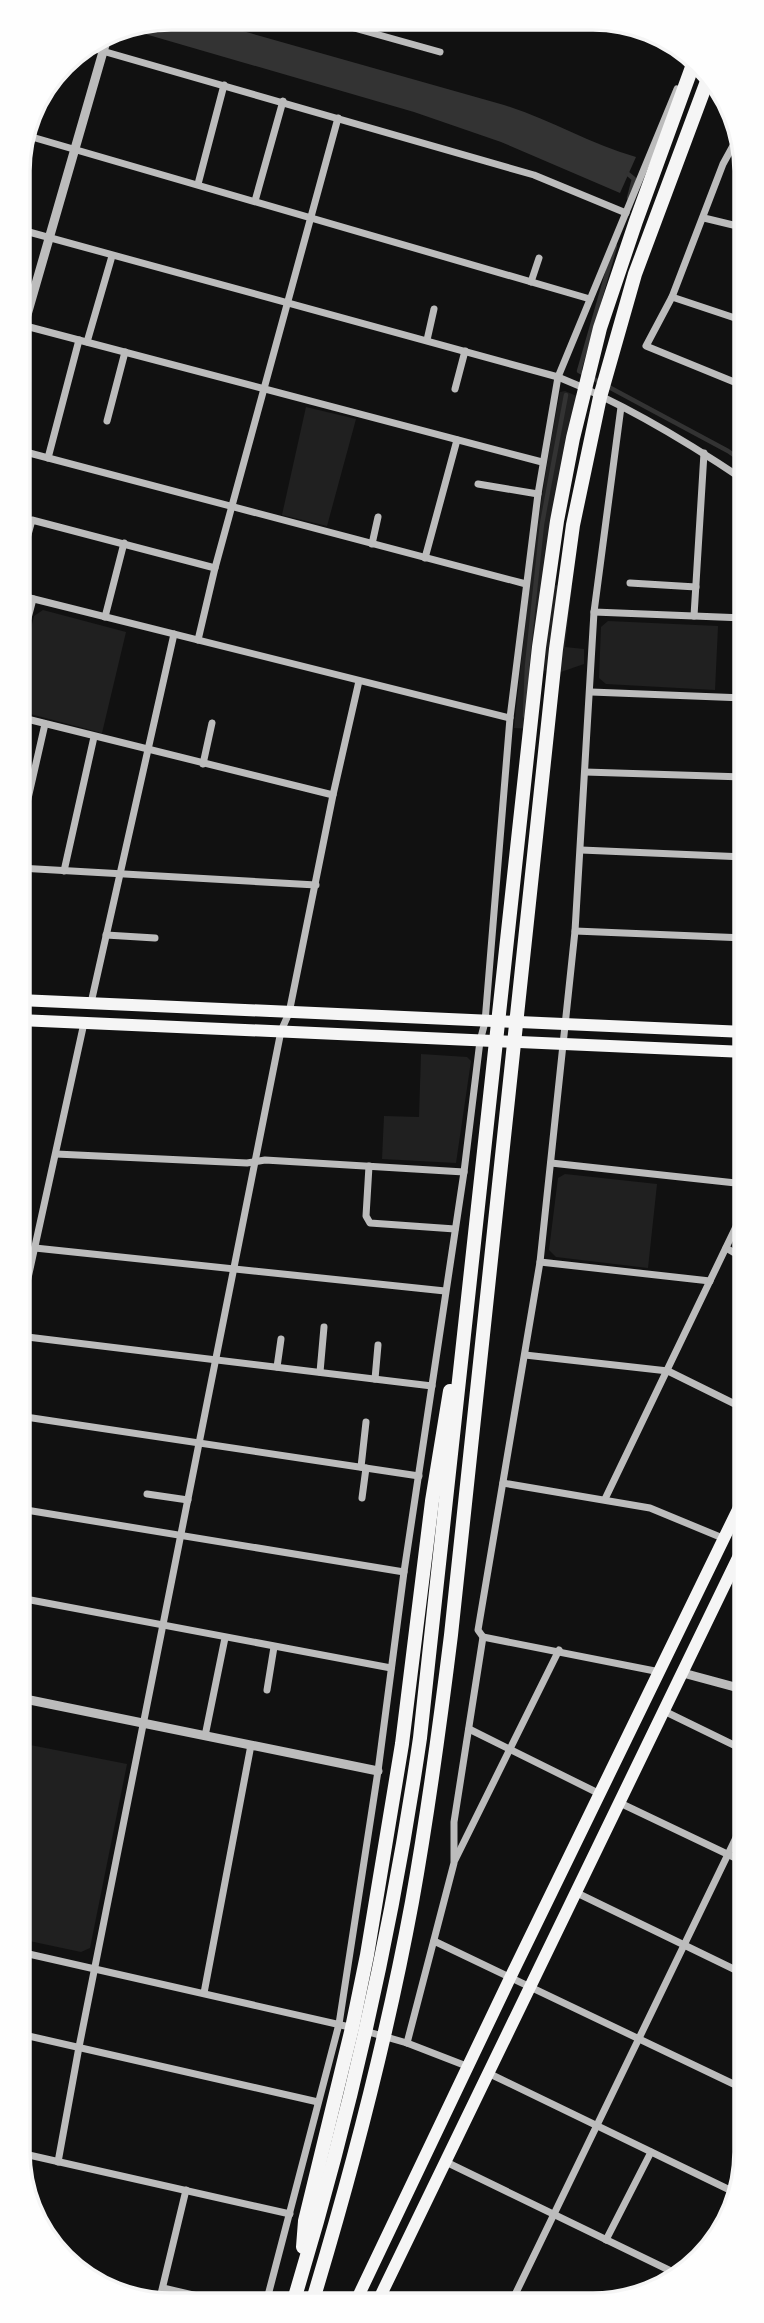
<svg xmlns="http://www.w3.org/2000/svg" width="764" height="2323" font-family="'Open Sans',sans-serif">
  <style>
    .green { fill: #202020 }
    .water { fill: #333 }
    .lines { fill: none; stroke-linecap: round; stroke-linejoin: round }
    .stream { stroke: #333; stroke-width: 4.5 }
    .minor { stroke: #bcbcbc; stroke-width: 7 }
    .tertiary { stroke: #bcbcbc; stroke-width: 9 }
    .primary { stroke: #f5f5f5; stroke-width: 12 }
    .trunk { stroke: #f5f5f5; stroke-width: 12 }
    .motorway { stroke: #f5f5f5; stroke-width: 14 }
    .rim { fill: none; stroke: #f5f5f5; stroke-width: 3.5 }
  </style>
  <rect width="100%" height="100%" fill="#111"/>
  <g class="green">
    <path d="M565,391L586,400L577,438L554,585L572,587L565,647L584,649V664L561,672L540,670L532,729L514,728C526,615 538,503 560,392Z"/>
    <path d="M306,407L356,419L327,526L282,515Z"/>
    <path d="M43,610L126,632L102,733L19,711V681L34,616Z"/>
    <path d="M608,621L718,626L715,690L606,684L599,678L601,627Z"/>
    <path d="M421,1054L467,1057L471,1061L456,1163L382,1159L384,1116L419,1117Z"/>
    <path d="M565,1174L657,1184L648,1268L556,1257L549,1250L558,1178Z"/>
    <path d="M20,1743L127,1764L90,1948L81,1952L20,1939Z"/>
  </g>
  <path class="water" d="M171,18H197L504,105C550,119 590,144 636,157L620,193L501,142L414,112L121,27Z"/>
  <g class="lines">
    <g class="stream">
      <path d="M628,174L634,179L629,198"/>
      <path d="M615,246L579,371L728,451L744,462"/>
      <path d="M525,716L527,666L542,524L566,395"/>
    </g>
    <g class="minor">
      <path d="M322,19L440,52"/>
      <path d="M371,32L375,19"/>
      <path d="M85,46L534,175L626,213"/>
      <path d="M740,133L723,164L672,297L646,346L744,386"/>
      <path d="M25,135L590,299"/>
      <path d="M198,184L224,85"/>
      <path d="M255,201L283,101"/>
      <path d="M704,218L733,225"/>
      <path d="M18,229L558,377C623,403 686,441 744,480"/>
      <path d="M531,282L539,258"/>
      <path d="M672,297L744,321"/>
      <path d="M18,324L542,462"/>
      <path d="M427,340L434,309"/>
      <path d="M87,342L112,256"/>
      <path d="M455,389L465,351"/>
      <path d="M107,421L125,352"/>
      <path d="M18,450L526,584"/>
      <path d="M48,458L79,340"/>
      <path d="M478,484L538,494"/>
      <path d="M744,503L737,513L744,518"/>
      <path d="M372,544L378,517"/>
      <path d="M425,558L457,440"/>
      <path d="M18,571L32,520L215,568"/>
      <path d="M630,583L696,587"/>
      <path d="M18,595L510,718"/>
      <path d="M594,612L744,618"/>
      <path d="M694,616L704,453"/>
      <path d="M105,617L124,543"/>
      <path d="M198,640L215,568L338,118"/>
      <path d="M18,656L33,599"/>
      <path d="M591,692L744,698"/>
      <path d="M19,717L333,795"/>
      <path d="M203,764L212,723"/>
      <path d="M585,772L744,777"/>
      <path d="M19,838L45,724"/>
      <path d="M581,850L745,857"/>
      <path d="M19,868L316,885"/>
      <path d="M64,871L94,737"/>
      <path d="M575,931L745,938"/>
      <path d="M106,935L155,938"/>
      <path d="M91,1003L174,634"/>
      <path d="M56,1154L247,1163L265,1160L464,1172"/>
      <path d="M551,1163L745,1184"/>
      <path d="M369,1166L366,1216L370,1223L455,1229"/>
      <path d="M35,1248L445,1291"/>
      <path d="M726,1248L745,1259"/>
      <path d="M540,1262L710,1281"/>
      <path d="M19,1319L84,1023"/>
      <path d="M19,1336L432,1386"/>
      <path d="M525,1355L668,1371L745,1409"/>
      <path d="M277,1367L281,1339"/>
      <path d="M320,1372L324,1327"/>
      <path d="M375,1379L378,1345"/>
      <path d="M19,1416L419,1476"/>
      <path d="M361,1467L366,1422"/>
      <path d="M503,1483L650,1508L725,1539"/>
      <path d="M147,1494L188,1500"/>
      <path d="M362,1498L366,1468"/>
      <path d="M605,1499L745,1208"/>
      <path d="M20,1509L404,1572"/>
      <path d="M20,1598L391,1668"/>
      <path d="M483,1637L660,1672"/>
      <path d="M267,1690L274,1647"/>
      <path d="M664,1711L746,1751"/>
      <path d="M469,1729L600,1794"/>
      <path d="M205,1736L225,1638"/>
      <path d="M620,1803L746,1863"/>
      <path d="M455,1860L559,1650"/>
      <path d="M577,1893L746,1975"/>
      <path d="M434,1941L746,2090"/>
      <path d="M20,1952L354,2028"/>
      <path d="M204,1993L251,1745"/>
      <path d="M365,2031L407,2043L469,2067"/>
      <path d="M20,2034L318,2102"/>
      <path d="M407,2043L454,1863V1822L483,1637L478,1630L540,1262L575,931L594,612L621,407"/>
      <path d="M488,2073L734,2192"/>
      <path d="M20,2153L290,2214"/>
      <path d="M444,2161L675,2273"/>
      <path d="M58,2162L79,2047L281,1031L289,1013L333,795L359,681"/>
      <path d="M606,2240L651,2152"/>
      <path d="M163,2288L228,2303"/>
      <path d="M159,2302L186,2190"/>
      <path d="M266,2303L339,2024L378,1771L404,1572L464,1172L480,1041L485,1022L510,718L538,494L558,377L677,89"/>
      <path d="M511,2303L746,1817"/>
    </g>
    <g class="tertiary">
      <path d="M18,346L109,31"/>
      <path d="M683,1673L746,1690"/>
      <path d="M20,1698L378,1771"/>
    </g>
    <g class="primary">
      <path d="M19,1000L745,1032"/>
      <path d="M19,1020L745,1052"/>
    </g>
    <g class="trunk">
      <path d="M355,2303L510,1978L745,1495"/>
      <path d="M377,2303L745,1543"/>
    </g>
    <g class="motorway">
      <path d="M303,2247L305,2221L352,2028L367,1955L402,1744L432,1501L450,1391"/>
      <path d="M293,2303C350,2117 392,1929 420,1738L539,647L557,521L573,438L600,328L636,221L695,59"/>
      <path d="M312,2303C352,2171 387,2037 412,1902C428,1813 440,1724 451,1635L556,649L573,525L600,397L635,274L709,76"/>
    </g>
  </g>
  <path d="M0 0H764V2323H0ZM171 30H593A141 141 0 0 1 734 171V2152A141 141 0 0 1 593 2293H171A141 141 0 0 1 30 2152V171A141 141 0 0 1 171 30Z" fill="#fefefe" fill-rule="evenodd"/>
  <path class="rim" d="M171 30H593A141 141 0 0 1 734 171V2152A141 141 0 0 1 593 2293H171A141 141 0 0 1 30 2152V171A141 141 0 0 1 171 30Z"/>
</svg>
